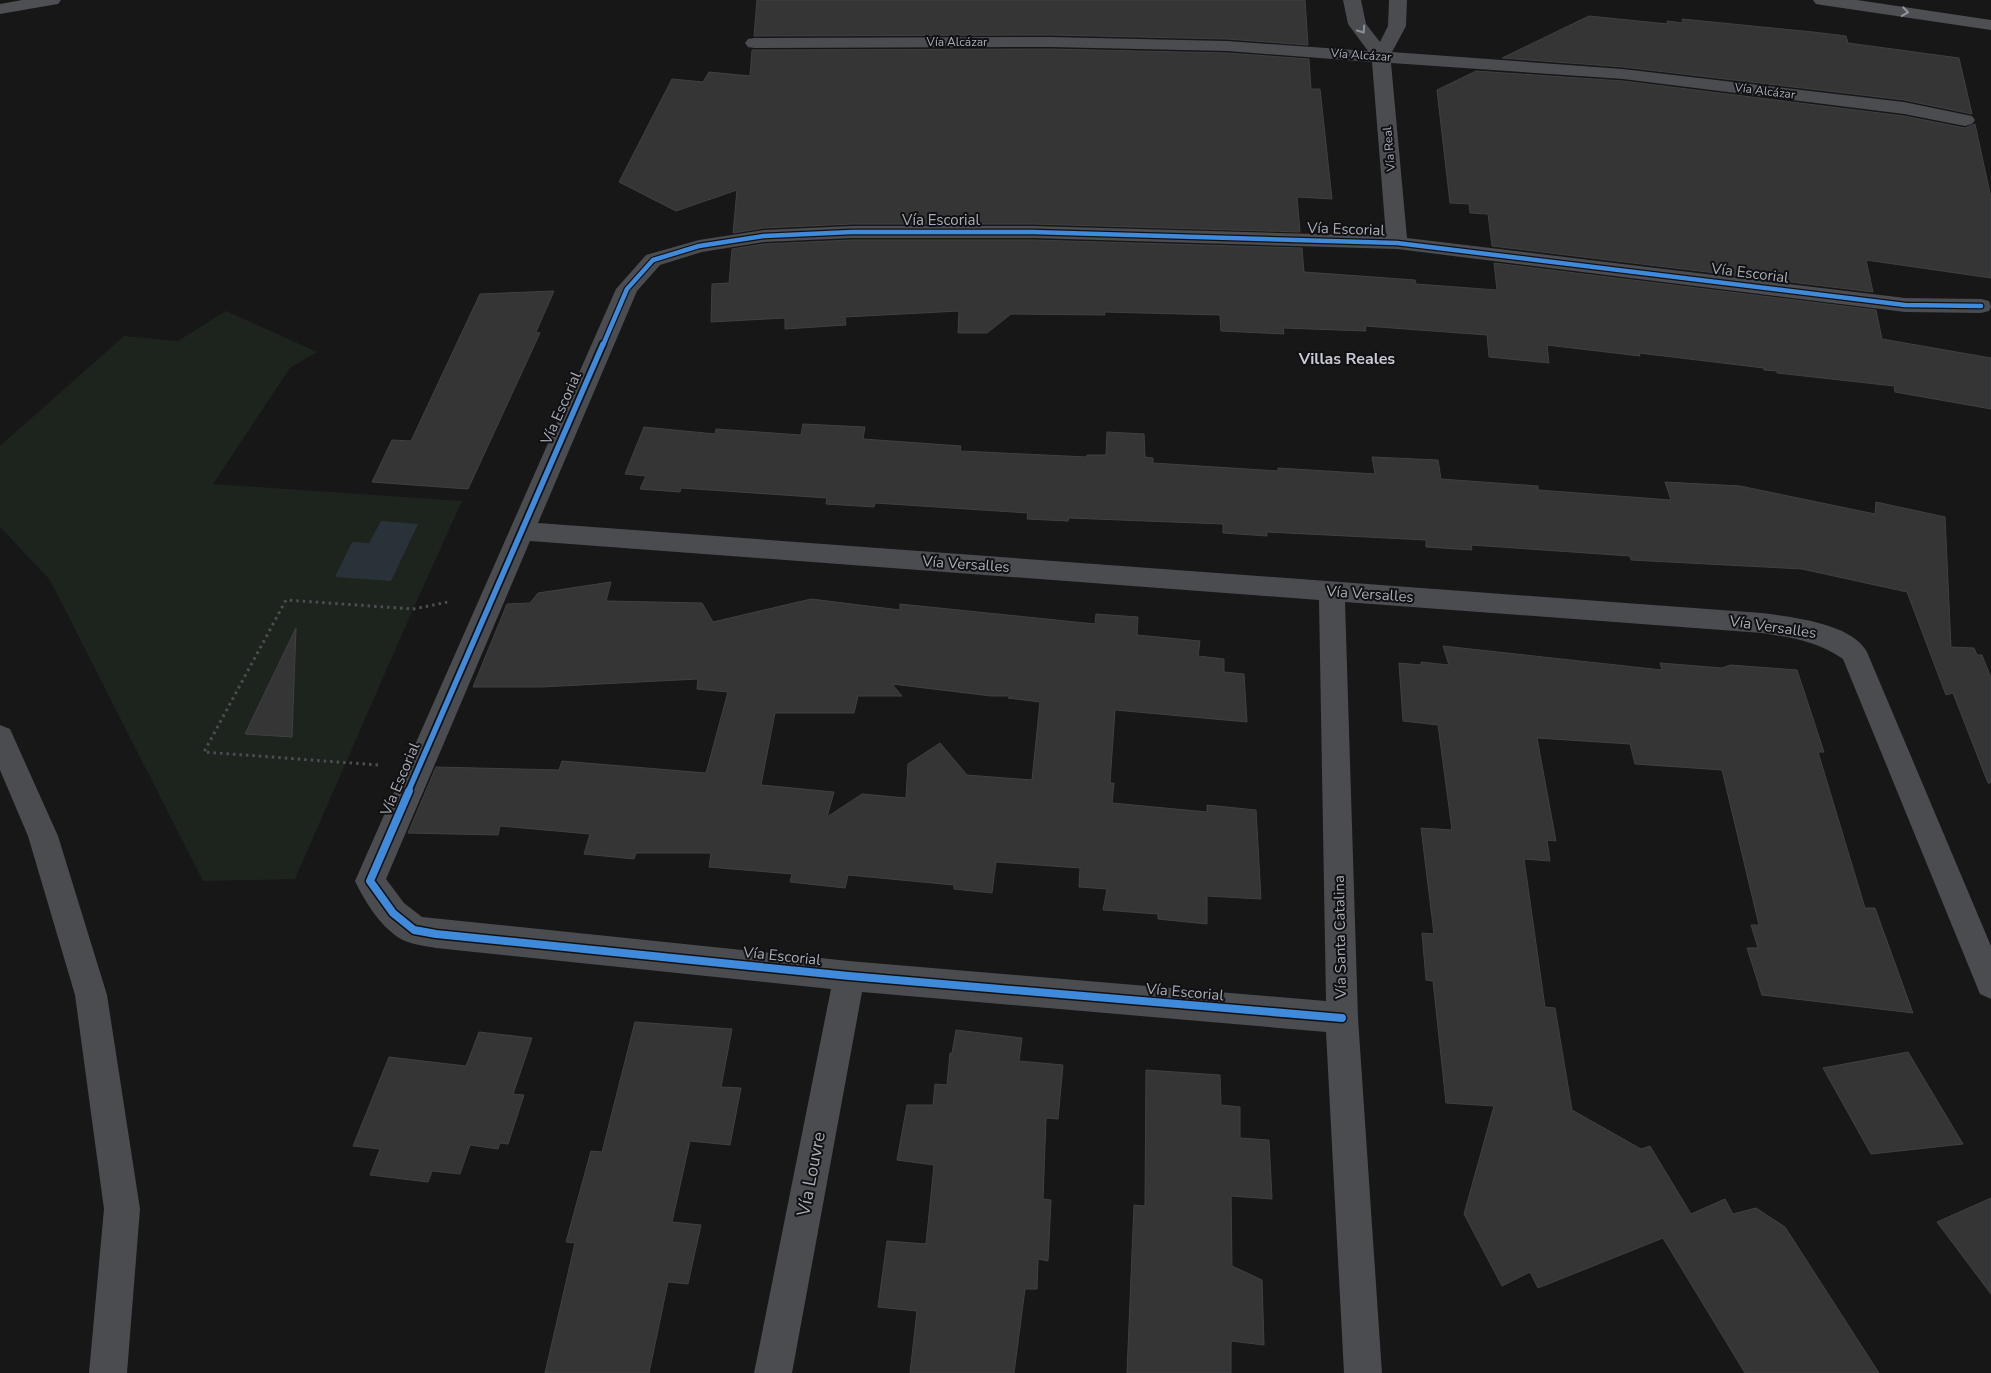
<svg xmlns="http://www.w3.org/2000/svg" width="1991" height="1373" font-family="'Nunito Sans',sans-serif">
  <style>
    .green { fill: #1d241e }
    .water { fill: #2a3239 }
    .building { fill: #353536; stroke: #3f4043; fill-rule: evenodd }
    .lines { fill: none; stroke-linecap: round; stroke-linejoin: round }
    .path { stroke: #4d4e52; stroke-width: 3; stroke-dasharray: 2.5 4; stroke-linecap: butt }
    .minor { fill: #4b4c50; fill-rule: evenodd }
    .major { fill: #4d4f52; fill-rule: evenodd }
    .cycleway-far2-casing { stroke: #111113; stroke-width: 7 }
    .cycleway-far1-casing { stroke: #111113; stroke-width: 9 }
    .cycleway-casing { stroke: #111113; stroke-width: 11 }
    .cycleway-far2 { stroke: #408adc; stroke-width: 4.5 }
    .cycleway-far1 { stroke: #408adc; stroke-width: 5.5 }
    .cycleway { stroke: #408adc; stroke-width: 8 }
    .oneway { stroke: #91969e }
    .oneway2 { stroke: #8c9099 }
    .labels { text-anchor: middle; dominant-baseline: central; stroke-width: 4; stroke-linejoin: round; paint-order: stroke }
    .far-street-label { font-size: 12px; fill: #a8adb8; stroke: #111113 }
    .street-label { font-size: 15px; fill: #a8adb8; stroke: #111113 }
    .neighbourhood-label { font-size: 16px; font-weight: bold; fill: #c9ccd4; stroke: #111113 }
    .near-street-label { font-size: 18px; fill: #a8adb8; stroke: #111113 }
  </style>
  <rect width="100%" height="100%" fill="#171717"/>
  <path class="green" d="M226,311L317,352L290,368L213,484L462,501L413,609L295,879L203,881L50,580L0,527V446L124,336L178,341Z"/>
  <path class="water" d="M381,521L418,524L391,581L335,577L352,542L369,543Z"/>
  <g class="building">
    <path d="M757,0H1305L1308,45L1227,39L1050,35L754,36Z"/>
    <path d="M1589,16L1668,24L1667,21L1683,23L1682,19L1813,32L1846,36L1848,43L1959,58L1972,114L1904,100L1623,67L1502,58Z"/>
    <path d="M1050,49L1227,53L1309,59L1311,89H1320L1332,199L1297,197L1300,232L1033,224H852L764,228L733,233L737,190L676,211L619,182L672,79L703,82L709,72L750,76L752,50Z"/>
    <path d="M1476,71L1623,81L1904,116L1965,128L1975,124L1991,198V278L1866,260L1873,292L1492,246L1488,214L1470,213L1469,204L1450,203L1437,90Z"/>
    <path d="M852,240H1033L1302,248L1304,272L1415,280L1416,284L1497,290L1494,263L1876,310L1882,339L1991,358V409L1895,392L1894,386L1777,373V371L1764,370V368L1639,353L1640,356L1547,345L1549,363L1489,357L1487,335L1365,326L1366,331L1283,328L1284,334L1221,331L1220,315L1104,312L1105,315L1011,314L987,333H958L959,311L845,317L846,325L785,329V318L711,322L712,284L729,283L732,249L764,244Z"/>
    <path d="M554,291L536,332L540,333L468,489L372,482L392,440L411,441L480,294Z"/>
    <path d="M803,424L865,427L863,439L961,446L960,451L1087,457V455H1106L1107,432L1144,434L1145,457L1153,458V463L1278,471V468L1375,474L1372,457L1438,460L1441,479L1538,486V490L1671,500L1665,482L1740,486L1875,514L1876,502L1945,517L1951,647L1974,648L1977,655H1982L1991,678V783H1988L1953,693L1946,695L1907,592L1802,569L1631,560L1630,556L1471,545L1472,550L1426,547V540L1267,532V536L1223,533V524L1069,518L1068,521L1027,519L1028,513L875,503L874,507L826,504L827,498L681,488L680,492L640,489L646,476L625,474L644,427L715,434L716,429L801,435Z"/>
    <path d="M611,582L606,601L702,603L713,622L811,599L900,610V604L1095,624L1096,614L1138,617L1137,635L1200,641L1198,656L1224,659V672L1244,674L1247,722L1115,710L1110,783H1114L1112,803L1207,812V805L1256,810L1261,899L1207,896V924L1158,919V914L1103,910L1107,889L1079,887L1080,868L996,862L992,893L954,889V885L848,875L845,888L790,882L792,874L709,867L711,853H636L634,859L584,854L590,834L500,826L498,835L408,833L436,767L559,770L562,761L706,773L728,692L697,689L698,679L541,687H473L507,604L530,603L538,593ZM892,684L991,696H1011L1008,698L1040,702L1032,780L967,775L940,743L908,764L906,798L862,794L827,817L834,792L761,785L775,713H854L858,696H902Z"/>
    <path d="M296,628L292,737L245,734Z"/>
    <path d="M1443,646L1662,670L1660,663L1722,668L1730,665L1797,670L1824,752H1818L1865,908H1875L1913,1013L1762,995L1747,948H1758L1751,925H1759L1722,770L1635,764L1630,744L1537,738L1556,841L1547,840L1550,861L1524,859L1545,1007L1555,1008L1572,1110L1641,1149L1650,1146L1691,1214L1725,1199L1733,1214L1756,1208L1785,1227L1879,1373H1745L1663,1238L1538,1288L1530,1272L1502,1286L1464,1214L1494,1106L1446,1103L1433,981L1426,980L1422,933L1434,934L1421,828L1452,830L1438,725L1403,721L1399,663L1421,665V662L1449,665Z"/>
    <path d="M635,1022L732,1029L721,1087L741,1088L730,1145L690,1141L672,1222L701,1225L688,1284L668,1282L649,1373H545L575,1243L566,1242L591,1151L602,1152Z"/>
    <path d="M956,1030L1022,1038L1019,1061L1063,1065L1058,1119L1046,1118L1043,1199L1051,1200L1048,1261L1038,1259L1037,1289H1025L1014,1373H910L917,1311L878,1307L887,1241L926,1244L934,1165L897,1160L907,1105H933L935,1084L947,1085L950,1053H952Z"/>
    <path d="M479,1032L532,1038L513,1094L524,1095L508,1144L500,1143L498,1149L470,1145L460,1174L432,1171L428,1182L370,1175L380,1149L353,1146L389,1057L466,1066Z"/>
    <path d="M1908,1052L1963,1144L1871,1154L1823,1068Z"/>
    <path d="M1146,1070L1220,1075L1221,1105L1240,1107V1138L1269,1140L1272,1199L1231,1196L1232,1266L1262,1280L1264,1345L1231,1341V1373H1127L1134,1205L1145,1206Z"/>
    <path d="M1991,1198V1294L1937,1222Z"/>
  </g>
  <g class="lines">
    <path class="path" d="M378,765L204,752L286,600L413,609L448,602"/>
    <g class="minor">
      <path d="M1343,0H1361L1366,24L1380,42L1388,26L1389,0H1407L1406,26L1392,52L1623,69L1904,102L1972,116L1975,120L1972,124L1965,126L1904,114L1623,79L1391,63L1407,238L1905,298L1981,299L1989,301L1991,307L1989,311L1981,313L1905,312L1397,249L1033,238H852L764,242L702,252L660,265L637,291L538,523L1762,613C1791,617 1852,623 1867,652L1991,946V999L1980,994L1843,659C1816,641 1794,638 1762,633L1345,602L1358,1018L1382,1373H1344L1326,1032L862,992L792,1373H754L831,989L436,948C426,946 415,945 405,941C383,931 365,902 355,881L616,289L646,255L699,240L764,230L852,226H1033L1386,236L1372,62L1227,51L1050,47L754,48L748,47L745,43L748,39L754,38L1050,37L1227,41L1368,51L1348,24ZM530,541L1319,600L1326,1001L849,961L422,917L404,903L386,879Z"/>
      <path d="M0,725L10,729L58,836L107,995L140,1209L127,1373H89L104,1209L75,995L28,836L0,770Z"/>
    </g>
    <g class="major">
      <path d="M22,0H61L58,4L52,5L0,14V4Z"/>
      <path d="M1813,0H1857L1991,20V30L1822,5L1816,4Z"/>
    </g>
    <defs>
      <path id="cycleway-far2" d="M603,345L627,289L653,260L699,246L764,236L852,232H1033L1397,243L1905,305L1981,306"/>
      <path id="cycleway-far1" d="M408,792L603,344"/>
      <path id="cycleway" d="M409,791L370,881L393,913L414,930L436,934L849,976L1342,1018"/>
    </defs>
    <use href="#cycleway-far2" class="cycleway-far2-casing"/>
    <use href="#cycleway-far1" class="cycleway-far1-casing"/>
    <use href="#cycleway" class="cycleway-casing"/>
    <use href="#cycleway-far2" class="cycleway-far2"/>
    <use href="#cycleway-far1" class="cycleway-far1"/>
    <use href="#cycleway" class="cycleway"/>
  </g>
  <defs><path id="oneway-chevron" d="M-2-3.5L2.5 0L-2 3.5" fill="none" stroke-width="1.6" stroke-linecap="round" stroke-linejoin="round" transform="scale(1.25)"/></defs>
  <use class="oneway" href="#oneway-chevron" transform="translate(1905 12) rotate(9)"/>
  <use class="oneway2" href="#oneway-chevron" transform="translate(1362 30) rotate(55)"/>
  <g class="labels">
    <g class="far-street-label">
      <text x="957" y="42">Vía Alcázar</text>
      <text transform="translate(1361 55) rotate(4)">Vía Alcázar</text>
      <text transform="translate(1765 91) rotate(7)">Vía Alcázar</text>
      <text transform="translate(1389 149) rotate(-95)">Vía Real</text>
    </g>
    <g class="street-label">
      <text x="941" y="220">Vía Escorial</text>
      <text transform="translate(1346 229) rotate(2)">Vía Escorial</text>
      <text transform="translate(1750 273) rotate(7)">Vía Escorial</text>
      <text transform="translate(561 408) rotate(-66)">Vía Escorial</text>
      <text transform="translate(966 564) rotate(4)">Vía Versalles</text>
      <text transform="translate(1370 594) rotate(4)">Vía Versalles</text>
      <text transform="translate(1773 627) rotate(8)">Vía Versalles</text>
      <text transform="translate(400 779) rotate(-67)">Vía Escorial</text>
      <text transform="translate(1340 937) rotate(-91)">Vía Santa Catalina</text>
      <text transform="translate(782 956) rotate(6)">Vía Escorial</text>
      <text transform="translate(1185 992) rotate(5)">Vía Escorial</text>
    </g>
    <g class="neighbourhood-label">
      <text x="1347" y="359">Villas Reales</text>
    </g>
    <g class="near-street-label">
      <text transform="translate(811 1174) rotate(-79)">Vía Louvre</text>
    </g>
  </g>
</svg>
